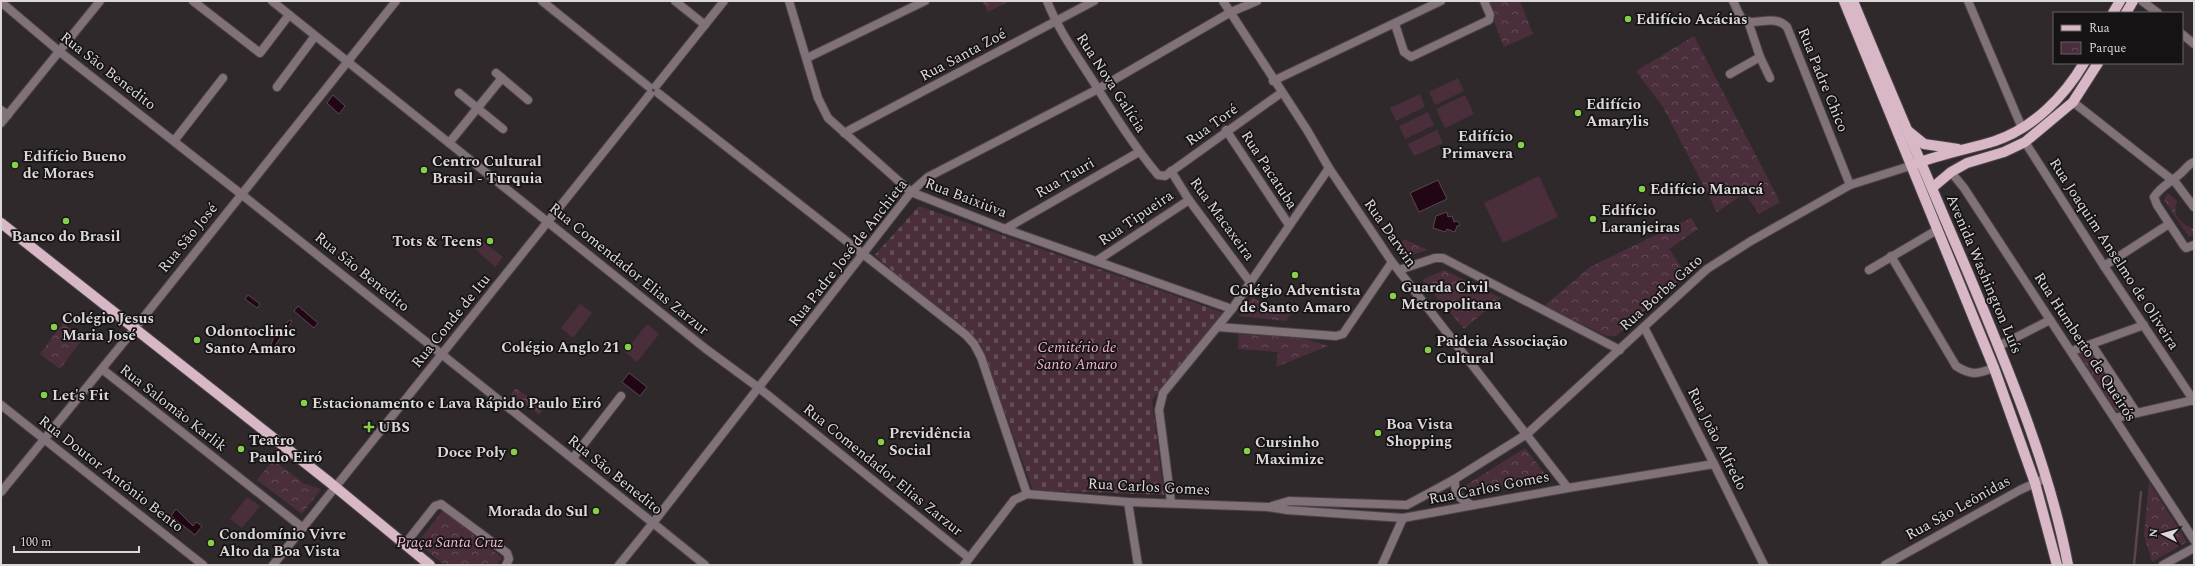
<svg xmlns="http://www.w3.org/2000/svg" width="2195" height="566" font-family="Spectral,serif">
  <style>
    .cemetery { fill: url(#cemetery-stones) }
    .park { fill: url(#park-crowns) }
    .garden { fill: #4a2e3c }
    .water { fill: #210716; stroke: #594651 }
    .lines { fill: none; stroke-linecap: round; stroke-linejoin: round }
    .stream { stroke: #594651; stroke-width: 2.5 }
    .minor-casing { stroke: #4c4548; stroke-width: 10 }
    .tertiary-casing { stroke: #4c4548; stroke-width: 10 }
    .primary-casing { stroke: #4c4548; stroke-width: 12 }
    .minor { stroke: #817179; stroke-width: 8 }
    .tertiary { stroke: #817179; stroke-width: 8 }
    .primary { stroke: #d8b7c7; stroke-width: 10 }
    .poi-dot { fill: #86cf4b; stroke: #161314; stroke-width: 1.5 }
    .labels { text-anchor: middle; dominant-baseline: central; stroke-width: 3.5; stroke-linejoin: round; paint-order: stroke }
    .poi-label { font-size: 15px; font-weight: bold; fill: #dcd8da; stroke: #161314; text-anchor: start }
    .street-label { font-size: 15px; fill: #dcd8da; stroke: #161314 }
    .park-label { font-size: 15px; font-style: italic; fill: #f4b7d5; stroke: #161314 }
  </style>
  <defs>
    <pattern id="cemetery-stones" width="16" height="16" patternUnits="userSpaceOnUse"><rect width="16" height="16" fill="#4a2e3c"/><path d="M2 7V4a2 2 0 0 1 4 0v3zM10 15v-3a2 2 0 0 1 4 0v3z" fill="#644c58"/></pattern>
    <pattern id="park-crowns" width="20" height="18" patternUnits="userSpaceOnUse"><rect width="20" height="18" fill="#4a2e3c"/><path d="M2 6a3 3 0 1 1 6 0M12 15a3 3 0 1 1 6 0" fill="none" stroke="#644c58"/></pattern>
  </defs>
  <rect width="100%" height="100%" fill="#30292c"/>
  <path class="cemetery" d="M919,206L1224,313L1152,400L1164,495L1033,490L980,343L926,302L875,255Z"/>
  <g class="park">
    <path d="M982,1H1009L988,12Z"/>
    <path d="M1486,1H1520L1533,34L1504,47Z"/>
    <path d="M1694,36L1780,202L1759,214L1745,193L1717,212L1663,107L1636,71Z"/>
    <path d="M2168,193L2177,201C2171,216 2182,224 2194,229V234L2189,237L2164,200Z"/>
    <path d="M1691,218L1698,229L1669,249L1686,274L1616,336H1607L1544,306L1590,267Z"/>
    <path d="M1404,239L1428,250L1405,257L1398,248Z"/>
    <path d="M1444,270L1501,298L1464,329L1422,280Z"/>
    <path d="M1252,297L1273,311L1279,303L1292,311L1286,321L1239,316Z"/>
    <path d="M63,323L83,338L60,369L40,354Z"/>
    <path d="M1239,334L1303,338L1328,346L1276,367L1278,352L1238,349Z"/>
    <path d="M2091,348L2130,407L2115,412L2077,353Z"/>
    <path d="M516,388L544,409L539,415L511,394Z"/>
    <path d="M1525,448L1549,479L1467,491L1462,490L1463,487Z"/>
    <path d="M273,460L305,484L321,489L302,514L257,480Z"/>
    <path d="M2149,482L2187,542L2152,562L2144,535Z"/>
    <path d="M443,510L502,558L497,565H445L417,543Z"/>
  </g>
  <g class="garden">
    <path d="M1458,78L1464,91L1435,105L1429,92Z"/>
    <path d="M1420,94L1425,107L1396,121L1390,108Z"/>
    <path d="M1465,95L1474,114L1445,128L1436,109Z"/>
    <path d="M1428,112L1434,125L1405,139L1399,126Z"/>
    <path d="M1437,130L1443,143L1414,156L1408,144Z"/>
    <path d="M1539,176L1558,217L1503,243L1484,203Z"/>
    <path d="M479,239L503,257L495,267L473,247Z"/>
    <path d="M580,304L592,313L573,338L561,328Z"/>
    <path d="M647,324L659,334L637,362L625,352Z"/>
    <path d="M247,497L260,506L242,528L230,519Z"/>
  </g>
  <g class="water">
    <path d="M333,95L345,106L339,114L327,103Z"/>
    <path d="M1438,180L1447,199L1419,212L1410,193Z"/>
    <path d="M1447,212L1448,217L1452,216L1454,222L1458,221L1460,225L1457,226L1455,232L1447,229L1445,232L1433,228L1436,216Z"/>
    <path d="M248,295L260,304L257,308L245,299Z"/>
    <path d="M298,306L318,323L314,328L294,311Z"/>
    <path d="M290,320L292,321L274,347L271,345L274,336Z"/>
    <path d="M629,373L647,387L640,396L622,382Z"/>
    <path d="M176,509L193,526L196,522L202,526L195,535L171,516Z"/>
  </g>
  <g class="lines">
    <path class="stream" d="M2134,565L2141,492"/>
    <defs>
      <g id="minor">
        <path d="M193,1L260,53L289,15"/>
        <path d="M272,1L706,349L759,388L969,558"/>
        <path d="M542,1L649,87"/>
        <path d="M675,1L705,25"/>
        <path d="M789,1L818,98L828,118L911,192L1005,229L1232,309"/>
        <path d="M1047,1C1058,29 1075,53 1091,78C1112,111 1133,145 1158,175L1165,176L1281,93"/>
        <path d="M1223,1L1307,130L1329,168L1392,262L1568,488"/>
        <path d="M1733,1C1736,6 1738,14 1742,18C1752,29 1773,12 1787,27L1850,185"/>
        <path d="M1968,1L2022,128"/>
        <path d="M2142,1L2158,13"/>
        <path d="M1,2L60,52L241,194L653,523L911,192L928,177L1098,89L1231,12L1257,1"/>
        <path d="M1395,24L1404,52L1411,57L1489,20L1490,15L1484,1"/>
        <path d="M2182,34L2194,44"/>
        <path d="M1760,57L1770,78"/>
        <path d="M807,58L925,1"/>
        <path d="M496,73L528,100"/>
        <path d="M1730,74L1760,57L1748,21"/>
        <path d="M1273,81L1441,1"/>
        <path d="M656,86L724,1"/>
        <path d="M277,87L315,36"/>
        <path d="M459,93L503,129"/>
        <path d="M658,93L966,335L974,344L981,357L1027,494"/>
        <path d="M2073,102L2176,183L2194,207"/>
        <path d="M1,110L8,115"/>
        <path d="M1226,130L1289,225"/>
        <path d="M844,133L1094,1"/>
        <path d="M174,141L223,78"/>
        <path d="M2025,142L2104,266L2194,401"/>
        <path d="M449,143L502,78"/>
        <path d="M2194,162C2188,164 2185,170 2180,174C2171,182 2161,186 2154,197L2157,205L2184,246L2186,248L2194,245"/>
        <path d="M1171,171L1189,200L1250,282"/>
        <path d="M1951,172L1964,188L2194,540"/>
        <path d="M1005,229L1139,152"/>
        <path d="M1891,256L1956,366C1972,376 1977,374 1994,368"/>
        <path d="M1098,260L1189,200"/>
        <path d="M2104,266L2169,224"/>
        <path d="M1399,270L1435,258H1443L1620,350"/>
        <path d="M1869,270L1937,230"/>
        <path d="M1218,327L1336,336L1343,334L1392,262"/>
        <path d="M2092,345L2136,412"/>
        <path d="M1999,346L2050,320"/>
        <path d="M2072,351L2144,325"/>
        <path d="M102,369L303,528"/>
        <path d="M2115,418L2194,400"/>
        <path d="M573,458L621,396"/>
        <path d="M1714,464L1764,565"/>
        <path d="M1,492L127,338L396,1"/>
        <path d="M1128,502L1138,565"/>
        <path d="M1171,502L1159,410L1163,393L1232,309L1329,168"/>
        <path d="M405,544L435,506L441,504L507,553L509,559L506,565"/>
        <path d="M273,565L650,94"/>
        <path d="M1382,565L1403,518"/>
        <path d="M1885,565L2020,490L2046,478"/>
        <path d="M2163,565L2194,548"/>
      </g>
      <g id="tertiary">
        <path d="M1,123L100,1"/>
        <path d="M1,405L203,565"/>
        <path d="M1455,479C1454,494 1459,499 1472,505"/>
        <path d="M1272,506L1289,501L1407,505L1455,479L1527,434L1707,269L1751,241L1850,185L1910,166"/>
        <path d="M619,565L653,523L705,565"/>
        <path d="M964,565L1014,500L1027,494L1128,502L1268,507L1287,510L1403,518L1568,488L1714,464L1644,327"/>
      </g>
      <g id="primary">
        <path d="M1844,1L1994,368L2035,483L2057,565"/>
        <path d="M1853,1C1891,93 1930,184 1969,275C2008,369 2049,465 2068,565"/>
        <path d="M2113,13L2120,1"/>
        <path d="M2126,13L2133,1"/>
        <path d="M1908,131L1924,144L1958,149"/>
        <path d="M1915,164C1941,154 1969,149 1995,141C2033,128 2064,97 2084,63"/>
        <path d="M1932,188L1951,172L1967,163L2004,152L2025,142L2073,102L2098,63"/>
        <path d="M1,223L328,481L430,565"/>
      </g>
    </defs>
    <use href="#minor" class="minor-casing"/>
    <use href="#tertiary" class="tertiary-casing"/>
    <use href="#primary" class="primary-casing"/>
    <use href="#minor" class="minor"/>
    <use href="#tertiary" class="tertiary"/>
    <use href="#primary" class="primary"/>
  </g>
  <g class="poi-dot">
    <circle cx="1628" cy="19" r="4"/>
    <circle cx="1578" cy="113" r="4"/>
    <circle cx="1521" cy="145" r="4"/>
    <circle cx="15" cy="165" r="4"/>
    <circle cx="424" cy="170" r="4"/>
    <circle cx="1642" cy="189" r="4"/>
    <circle cx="1593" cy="219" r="4"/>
    <circle cx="66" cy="221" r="4"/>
    <circle cx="490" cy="241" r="4"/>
    <circle cx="1295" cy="275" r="4"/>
    <circle cx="1393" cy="296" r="4"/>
    <circle cx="54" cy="327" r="4"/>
    <circle cx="197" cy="340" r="4"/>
    <circle cx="628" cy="347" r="4"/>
    <circle cx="1428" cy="350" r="4"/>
    <circle cx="44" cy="395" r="4"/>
    <circle cx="304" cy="403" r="4"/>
    <path d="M367 421h4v4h4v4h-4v4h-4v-4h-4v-4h4z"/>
    <circle cx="1378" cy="433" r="4"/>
    <circle cx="881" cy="442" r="4"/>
    <circle cx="241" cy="449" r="4"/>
    <circle cx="1247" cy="451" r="4"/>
    <circle cx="514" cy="452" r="4"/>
    <circle cx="596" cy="511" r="4"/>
    <circle cx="211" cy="543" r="4"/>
  </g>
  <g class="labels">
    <g class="poi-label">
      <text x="1636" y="19">Edifício Acácias</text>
      <text x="1586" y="104">Edifício<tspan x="1586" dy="17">Amarylis</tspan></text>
      <text x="1513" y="136" text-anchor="end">Edifício<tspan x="1513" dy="17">Primavera</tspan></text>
      <text x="23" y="156">Edifício Bueno<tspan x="23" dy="17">de Moraes</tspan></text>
      <text x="432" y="161">Centro Cultural<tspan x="432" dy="17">Brasil - Turquia</tspan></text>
      <text x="1650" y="189">Edifício Manacá</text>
      <text x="1601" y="210">Edifício<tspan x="1601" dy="17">Laranjeiras</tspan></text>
      <text x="66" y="236" text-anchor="middle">Banco do Brasil</text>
      <text x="482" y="241" text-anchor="end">Tots &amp; Teens</text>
      <text x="1401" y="287">Guarda Civil<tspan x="1401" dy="17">Metropolitana</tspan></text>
      <text x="1295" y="290" text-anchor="middle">Colégio Adventista<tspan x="1295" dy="17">de Santo Amaro</tspan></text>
      <text x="62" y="318">Colégio Jesus<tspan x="62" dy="17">Maria José</tspan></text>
      <text x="205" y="331">Odontoclinic<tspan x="205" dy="17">Santo Amaro</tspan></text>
      <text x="1436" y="341">Paideia Associação<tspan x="1436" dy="17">Cultural</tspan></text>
      <text x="620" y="347" text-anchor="end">Colégio Anglo 21</text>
      <text x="52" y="395">Let's Fit</text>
      <text x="312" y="403">Estacionamento e Lava Rápido Paulo Eiró</text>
      <text x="1386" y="424">Boa Vista<tspan x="1386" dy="17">Shopping</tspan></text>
      <text x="378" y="427">UBS</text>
      <text x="889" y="433">Previdência<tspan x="889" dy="17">Social</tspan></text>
      <text x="249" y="440">Teatro<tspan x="249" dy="17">Paulo Eiró</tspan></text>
      <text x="1255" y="442">Cursinho<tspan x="1255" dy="17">Maximize</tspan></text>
      <text x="506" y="452" text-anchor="end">Doce Poly</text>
      <text x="588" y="511" text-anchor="end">Morada do Sul</text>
      <text x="219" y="534">Condomínio Vivre<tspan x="219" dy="17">Alto da Boa Vista</tspan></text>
    </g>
    <g class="street-label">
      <text transform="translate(963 55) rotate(-28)">Rua Santa Zoé</text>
      <text transform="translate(108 71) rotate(38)">Rua São Benedito</text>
      <text transform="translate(1823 80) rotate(68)">Rua Padre Chico</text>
      <text transform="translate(1111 83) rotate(57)">Rua Nova Galícia</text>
      <text transform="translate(1212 125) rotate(-36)">Rua Toré</text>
      <text transform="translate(1269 170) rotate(57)">Rua Pacatuba</text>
      <text transform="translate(1065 178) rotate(-30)">Rua Tauri</text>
      <text transform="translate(966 198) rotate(21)">Rua Baixiúva</text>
      <text transform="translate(1136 218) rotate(-34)">Rua Tipueira</text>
      <text transform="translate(1222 219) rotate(54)">Rua Macaxeira</text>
      <text transform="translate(1390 233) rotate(55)">Rua Darwin</text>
      <text transform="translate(188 238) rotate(-51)">Rua São José</text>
      <text transform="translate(848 253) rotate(-52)">Rua Padre José de Anchieta</text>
      <text transform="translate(2114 254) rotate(57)">Rua Joaquim Anselmo de Oliveira</text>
      <text transform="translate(629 269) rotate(39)">Rua Comendador Elias Zarzur</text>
      <text transform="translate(362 272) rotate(39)">Rua São Benedito</text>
      <text transform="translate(1984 274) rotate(67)">Avenida Washington Luís</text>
      <text transform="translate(1661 293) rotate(-42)">Rua Borba Gato</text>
      <text transform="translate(451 321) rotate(-51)">Rua Conde de Itu</text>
      <text transform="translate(2085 347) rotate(57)">Rua Humberto de Queirós</text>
      <text transform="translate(173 408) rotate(38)">Rua Salomão Karlik</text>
      <text transform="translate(1717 439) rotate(63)">Rua João Alfredo</text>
      <text transform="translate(883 470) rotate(39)">Rua Comendador Elias Zarzur</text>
      <text transform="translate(111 474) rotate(38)">Rua Doutor Antônio Bento</text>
      <text transform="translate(615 475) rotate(39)">Rua São Benedito</text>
      <text transform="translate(1149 487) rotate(3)">Rua Carlos Gomes</text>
      <text transform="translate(1489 488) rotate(-11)">Rua Carlos Gomes</text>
      <text transform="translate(1958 508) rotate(-29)">Rua São Leônidas</text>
    </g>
    <g class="park-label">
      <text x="1077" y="347">Cemitério de<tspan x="1077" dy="17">Santo Amaro</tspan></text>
      <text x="450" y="542">Praça Santa Cruz</text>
    </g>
  </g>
  <rect width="2195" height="566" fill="none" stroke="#dcd8da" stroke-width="4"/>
  <rect x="2053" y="12" width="130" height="52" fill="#161314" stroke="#656263"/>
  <rect x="2061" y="25" width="20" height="6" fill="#d8b7c7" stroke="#656263"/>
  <text x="2089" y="32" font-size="12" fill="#dcd8da">Rua</text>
  <rect x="2061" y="42" width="20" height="12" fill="url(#park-crowns)" stroke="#656263"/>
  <text x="2089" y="52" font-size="12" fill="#dcd8da">Parque</text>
  <g transform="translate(2163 534) rotate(276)" stroke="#161314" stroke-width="3" paint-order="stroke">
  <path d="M0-3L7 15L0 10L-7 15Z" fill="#dcd8da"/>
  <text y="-6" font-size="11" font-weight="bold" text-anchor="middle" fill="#dcd8da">N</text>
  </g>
  <path d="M14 546v6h125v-6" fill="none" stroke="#dcd8da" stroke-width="2"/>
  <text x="20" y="546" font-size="12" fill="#dcd8da" stroke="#161314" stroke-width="3" paint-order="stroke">100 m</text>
</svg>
